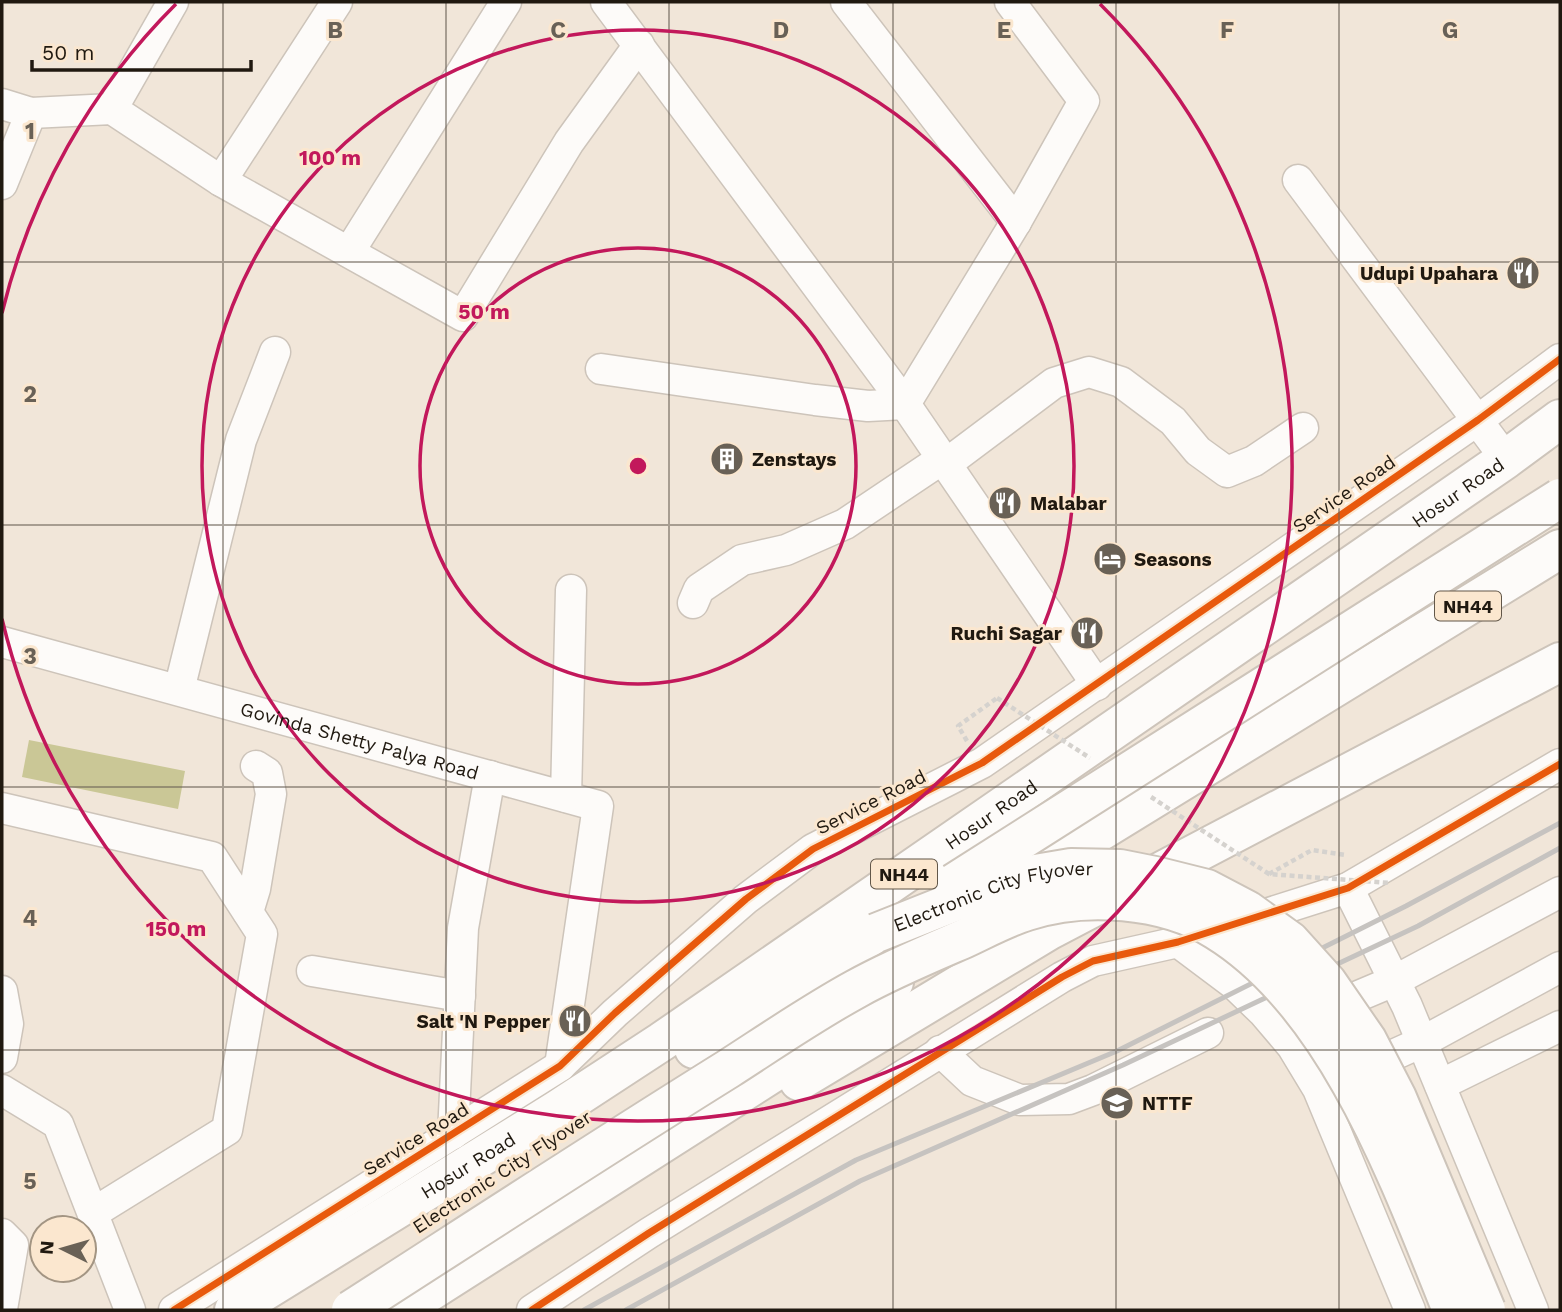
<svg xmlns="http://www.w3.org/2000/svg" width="1562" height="1312" font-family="'Work Sans',sans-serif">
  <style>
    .water { fill: #cac796 }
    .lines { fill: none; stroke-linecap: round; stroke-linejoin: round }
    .minor-casing { stroke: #cdc4ba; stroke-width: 33 }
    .highway-casing { stroke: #cdc4ba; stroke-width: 42 }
    .path { stroke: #d5d2ce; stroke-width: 4.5; stroke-dasharray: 5 3.5; stroke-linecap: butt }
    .minor { stroke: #fdfbf9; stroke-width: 30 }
    .highway { stroke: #fdfbf9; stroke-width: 38 }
    .rail { stroke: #c6c3c0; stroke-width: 5 }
    .highway-bridge-casing { stroke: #cdc4ba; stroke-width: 42; stroke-linecap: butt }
    .path-bridge { stroke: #d5d2ce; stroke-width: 4.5; stroke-dasharray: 5 3.5; stroke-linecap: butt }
    .highway-bridge { stroke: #fdfbf9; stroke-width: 38 }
    .cycleway-casing { stroke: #fbe7cf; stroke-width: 11 }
    .cycleway { stroke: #e8590c; stroke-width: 7 }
    .grid { fill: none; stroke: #696156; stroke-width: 2; stroke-opacity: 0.55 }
    .ring { fill: none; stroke: #c2185b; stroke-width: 3.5 }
    .labels { text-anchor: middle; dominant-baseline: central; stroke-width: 6; stroke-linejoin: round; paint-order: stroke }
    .shield { fill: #fbe7cf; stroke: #625749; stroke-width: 2 }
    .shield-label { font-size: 18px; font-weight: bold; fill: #201910 }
    .poi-label { font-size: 19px; font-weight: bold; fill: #201910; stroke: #fbe7cf; text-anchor: start }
    .street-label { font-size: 19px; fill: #201910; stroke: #fbe7cf }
    .grid-label { font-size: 23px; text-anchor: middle; font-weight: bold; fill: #696156; stroke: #fbe7cf; stroke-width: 6; stroke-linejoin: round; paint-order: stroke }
    .centre { fill: #c2185b; stroke: #fbe7cf; stroke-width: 3.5 }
    .ring-label { font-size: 21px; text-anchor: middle; font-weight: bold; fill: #c2185b; stroke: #fbe7cf; stroke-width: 6; stroke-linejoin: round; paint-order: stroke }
  </style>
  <rect width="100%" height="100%" fill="#f1e6d9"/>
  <path class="water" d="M29,740L185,771L178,809L22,777Z"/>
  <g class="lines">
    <defs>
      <g id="minor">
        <path d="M606,2L905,404L1097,685"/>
        <path d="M846,2L1016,222"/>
        <path d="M2,104L31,113L112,109L221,181L463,316L569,142L639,45"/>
        <path d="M112,109L173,2"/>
        <path d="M1298,180L1506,459"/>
        <path d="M221,181L337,2"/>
        <path d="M2,184L31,113"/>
        <path d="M349,252L506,2"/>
        <path d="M601,369L815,400L868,406L905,404L1016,222L1084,101L1010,2"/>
        <path d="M946,464L1054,383L1089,372L1121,382L1173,421L1198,451L1227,472L1254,461L1303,428"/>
        <path d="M693,603L699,589L742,560L786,550L845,524L942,459"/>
        <path id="s1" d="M2,642L598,806L560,1066"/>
        <path d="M179,690L241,440L275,352"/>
        <path d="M566,797L571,590"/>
        <path d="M2,808L212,857L262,934L227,1130L93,1213"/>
        <path d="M1348,888L1407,1006L1533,1310"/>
        <path d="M248,912L255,889L271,794L267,773L256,766"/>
        <path d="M1178,942L1234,984L1264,1013L1292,1046L1318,1089L1410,1310"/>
        <path d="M312,971L460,996"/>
        <path d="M2,991L8,1024L2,1058"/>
        <path d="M1323,1011L1394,981L1560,892"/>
        <path d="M940,1051L972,1081L1020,1100L1069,1099L1093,1090L1208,1033"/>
        <path d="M1358,1071L1422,1042L1560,967"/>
        <path d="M1440,1085L1560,1026"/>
        <path d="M2,1090L58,1124L130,1310"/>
        <path d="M453,1134L463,928L490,776"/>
        <path d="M2,1234L13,1245L2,1309"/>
        <path d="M174,1310L560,1066L615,1013L746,899L813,849L982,763L1478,420L1560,359"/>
        <path d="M532,1310L649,1233L1062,977L1093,961L1178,942L1348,888L1560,764"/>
      </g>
      <g id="highway">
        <path d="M1029,880L1078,845L1560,549"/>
        <path d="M694,1049L876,933"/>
        <path d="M799,1081L1048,931L1560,662"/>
        <path id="s2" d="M234,1310L557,1110L661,1042L1506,459L1560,419"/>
        <path d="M401,1310L774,1072L894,982"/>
      </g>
    </defs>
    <use href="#minor" class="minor-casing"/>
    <use href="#highway" class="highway-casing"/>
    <g class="path">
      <path d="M967,741L958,726L997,698"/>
      <path d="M1269,874L1312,850L1346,855"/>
    </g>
    <use href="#minor" class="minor"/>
    <use href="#highway" class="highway"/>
    <g class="rail">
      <path d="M584,1310L856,1160L1117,1051L1406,906L1560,823"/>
      <path d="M626,1310L860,1181L1123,1065L1418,926L1560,848"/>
    </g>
    <defs>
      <g id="highway-bridge">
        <path d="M954,883L1560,498"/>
        <path id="s3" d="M876,933L1017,877L1071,868L1120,869L1155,876L1207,889L1247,910L1290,941L1327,982L1367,1040L1397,1098L1486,1310"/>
        <path d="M351,1310C477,1229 601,1148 728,1069C770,1042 812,1013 856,989C890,970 926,955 961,940C983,930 1004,918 1027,911C1085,892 1164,898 1216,930C1338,1005 1401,1184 1452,1310"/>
      </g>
    </defs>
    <use href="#highway-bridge" class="highway-bridge-casing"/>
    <g class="path-bridge">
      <path d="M997,698L1090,758"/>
      <path d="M1151,797L1269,874L1391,883"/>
    </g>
    <use href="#highway-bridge" class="highway-bridge"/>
    <defs>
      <g id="cycleway">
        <path d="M174,1310L560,1066L615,1013L746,899L813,849L982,763L1478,420L1560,359"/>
        <path d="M532,1310L649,1233L1062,977L1093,961L1178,942L1348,888L1560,764"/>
      </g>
    </defs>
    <use href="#cycleway" class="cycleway-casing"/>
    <use href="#cycleway" class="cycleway"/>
  </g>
  <path class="grid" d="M223,2V1310M446,2V1310M669,2V1310M893,2V1310M1116,2V1310M1339,2V1310M2,262H1560M2,525H1560M2,787H1560M2,1050H1560"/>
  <g class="ring">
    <circle cx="638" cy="466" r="218"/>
    <circle cx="638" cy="466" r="436"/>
    <path d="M2 313A654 654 0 0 1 176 4M1100 4A654 654 0 1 1 2 619"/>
  </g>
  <defs>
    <symbol id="restaurant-disc" viewBox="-11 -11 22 22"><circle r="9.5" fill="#696156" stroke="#fbe7cf"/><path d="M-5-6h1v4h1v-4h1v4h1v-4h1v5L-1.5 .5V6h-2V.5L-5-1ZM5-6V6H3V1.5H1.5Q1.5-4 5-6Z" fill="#fff"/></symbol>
    <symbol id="building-disc" viewBox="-11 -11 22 22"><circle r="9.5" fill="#696156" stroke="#fbe7cf"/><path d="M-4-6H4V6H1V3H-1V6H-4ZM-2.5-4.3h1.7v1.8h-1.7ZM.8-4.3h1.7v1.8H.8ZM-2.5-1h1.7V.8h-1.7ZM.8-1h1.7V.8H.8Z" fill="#fff"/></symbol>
    <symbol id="hotel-disc" viewBox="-11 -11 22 22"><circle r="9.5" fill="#696156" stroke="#fbe7cf"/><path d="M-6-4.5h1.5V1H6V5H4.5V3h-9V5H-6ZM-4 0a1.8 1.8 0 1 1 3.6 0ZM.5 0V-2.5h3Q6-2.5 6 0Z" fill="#fff"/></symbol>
    <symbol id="university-disc" viewBox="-11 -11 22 22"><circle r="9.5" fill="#696156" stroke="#fbe7cf"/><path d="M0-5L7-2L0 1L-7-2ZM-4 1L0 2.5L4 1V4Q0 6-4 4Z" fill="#fff"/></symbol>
  </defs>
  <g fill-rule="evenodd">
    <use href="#restaurant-disc" x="1504" y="254" width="38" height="38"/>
    <use href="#building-disc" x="708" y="440" width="38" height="38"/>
    <use href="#restaurant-disc" x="986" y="484" width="38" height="38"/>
    <use href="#hotel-disc" x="1091" y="540" width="38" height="38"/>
    <use href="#restaurant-disc" x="1068" y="614" width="38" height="38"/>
    <use href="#restaurant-disc" x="556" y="1002" width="38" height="38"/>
    <use href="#university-disc" x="1098" y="1084" width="38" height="38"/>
  </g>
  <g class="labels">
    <g class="shield">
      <rect x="1435" y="591.5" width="66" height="29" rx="5"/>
      <rect x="871" y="859.5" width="66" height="29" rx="5"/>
    </g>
    <g class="shield-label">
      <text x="1468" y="606">NH44</text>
      <text x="904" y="874">NH44</text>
    </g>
    <g class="poi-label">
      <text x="1498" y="273" text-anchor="end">Udupi Upahara</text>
      <text x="752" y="459">Zenstays</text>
      <text x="1030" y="503">Malabar</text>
      <text x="1134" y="559">Seasons</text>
      <text x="1062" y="633" text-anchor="end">Ruchi Sagar</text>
      <text x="550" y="1021" text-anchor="end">Salt 'N Pepper</text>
      <text x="1142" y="1103">NTTF</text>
    </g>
    <g class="street-label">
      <text stroke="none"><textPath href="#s2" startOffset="1472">Hosur Road</textPath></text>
      <text transform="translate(1344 494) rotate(-35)">Service Road</text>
      <text stroke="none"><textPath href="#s1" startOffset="371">Govinda Shetty Palya Road</textPath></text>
      <text transform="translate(871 802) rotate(-27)">Service Road</text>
      <text stroke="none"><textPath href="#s2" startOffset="905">Hosur Road</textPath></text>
      <text stroke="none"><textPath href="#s3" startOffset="124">Electronic City Flyover</textPath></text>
      <text transform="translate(416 1139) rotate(-32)">Service Road</text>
      <text stroke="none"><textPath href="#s2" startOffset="275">Hosur Road</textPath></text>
      <text transform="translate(502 1172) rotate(-33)">Electronic City Flyover</text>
    </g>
  </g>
  <g class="grid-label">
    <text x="335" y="38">B</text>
    <text x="558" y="38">C</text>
    <text x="781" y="38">D</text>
    <text x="1004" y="38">E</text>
    <text x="1227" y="38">F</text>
    <text x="1450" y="38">G</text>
    <text x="30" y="139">1</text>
    <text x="30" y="402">2</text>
    <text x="30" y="664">3</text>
    <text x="30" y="926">4</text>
    <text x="30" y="1189">5</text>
  </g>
  <circle cx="638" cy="466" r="10" class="centre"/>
  <g class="ring-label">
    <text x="330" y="165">100 m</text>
    <text x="484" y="319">50 m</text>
    <text x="176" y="936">150 m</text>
  </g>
  <rect width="1562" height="1312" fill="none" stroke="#201910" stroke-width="7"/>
  <g transform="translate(63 1249) rotate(275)"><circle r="33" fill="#fbe7cf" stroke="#a39583" stroke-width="2"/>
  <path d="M0-5L12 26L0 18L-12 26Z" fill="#696156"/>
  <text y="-10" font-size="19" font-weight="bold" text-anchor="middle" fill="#201910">N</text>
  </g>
  <path d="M32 60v10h219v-10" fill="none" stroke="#201910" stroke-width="3.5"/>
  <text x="42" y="60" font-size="21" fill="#201910" stroke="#fbe7cf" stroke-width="5" paint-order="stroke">50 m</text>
</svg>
